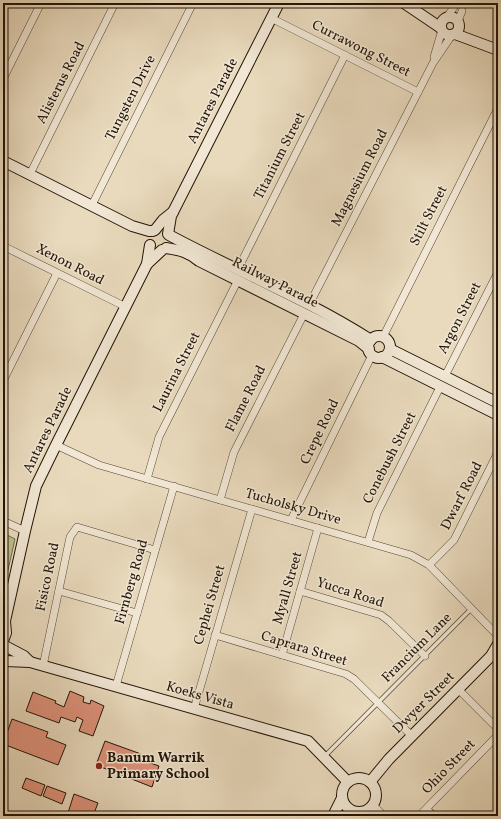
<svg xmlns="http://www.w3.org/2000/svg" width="501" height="819" font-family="Vollkorn,serif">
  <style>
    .green { fill: #bcbe8d; stroke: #6e694a }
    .building { fill: #df927b; stroke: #211406 }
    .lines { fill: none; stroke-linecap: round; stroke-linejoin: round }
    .lane-casing { stroke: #534634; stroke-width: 5 }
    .street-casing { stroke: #534634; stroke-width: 8 }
    .secondary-casing { stroke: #211406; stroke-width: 12 }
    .lane { stroke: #f1e7d4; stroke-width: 3.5 }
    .street { stroke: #f1e7d4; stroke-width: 7 }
    .secondary { stroke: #f1e7d4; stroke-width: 10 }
    .poi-dot { fill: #8f2418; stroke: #f1e7d4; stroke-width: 1.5 }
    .labels { text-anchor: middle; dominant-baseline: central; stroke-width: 3; stroke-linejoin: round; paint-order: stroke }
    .street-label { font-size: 14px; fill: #211406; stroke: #f1e7d4 }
    .poi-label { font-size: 14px; font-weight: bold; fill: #211406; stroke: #f1e7d4; text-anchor: start }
  </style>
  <rect width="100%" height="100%" fill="#e9dabd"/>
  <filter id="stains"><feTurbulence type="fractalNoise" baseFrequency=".005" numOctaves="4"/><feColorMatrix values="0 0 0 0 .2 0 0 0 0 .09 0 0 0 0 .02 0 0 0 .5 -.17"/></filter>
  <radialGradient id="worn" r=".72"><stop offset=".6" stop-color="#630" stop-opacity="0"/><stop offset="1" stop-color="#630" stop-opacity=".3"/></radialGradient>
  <path class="green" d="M3,533L15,539L3,592Z"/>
  <g class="building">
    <path d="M70,691L84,697L83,702L90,704L91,700L104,706L93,736L79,731L83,720L77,717L75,722L61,717L59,723L26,711L33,692L56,701L55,703L64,707Z"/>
    <path d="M12,719L48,732L46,737L66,745L58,765L3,744Z"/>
    <path d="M105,741L141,754L139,759L159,766L152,787L96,765Z"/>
    <path d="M26,778L45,785L41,796L22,788Z"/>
    <path d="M47,786L66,793L62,804L43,796Z"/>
    <path d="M74,794L98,803L93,816H67Z"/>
  </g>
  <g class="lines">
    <defs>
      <g id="lane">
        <path d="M324,757L471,609"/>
        <path d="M427,807L436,816"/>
      </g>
      <g id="street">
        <path d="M447,17L454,7"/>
        <path d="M271,18L418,92"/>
        <path d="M458,21L462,11"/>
        <path d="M434,57L442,30"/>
        <path d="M3,79L41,3"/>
        <path d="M30,174L115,3"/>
        <path d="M92,205L193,3"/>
        <path d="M3,246L126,307"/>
        <path d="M238,269L345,55"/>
        <path d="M309,305L433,63L452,35"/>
        <path d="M383,337L498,108"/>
        <path d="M445,376L498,272"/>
        <path d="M3,381L57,273"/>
        <path d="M56,445L99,465L411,555L429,565L498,636"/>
        <path d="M147,479L159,437L238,280"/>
        <path d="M220,500L234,452L304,314"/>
        <path d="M291,520L372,355"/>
        <path d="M3,521L25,531"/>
        <path d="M368,542L377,513L440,387"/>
        <path d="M429,565L454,540L498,452"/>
        <path d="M59,591L137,613"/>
        <path d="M300,591L381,615L389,621L425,656"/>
        <path d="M215,635L346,674L354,679L412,736"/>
        <path d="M282,655L318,528"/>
        <path d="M43,666L70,537L77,527L155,550"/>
        <path d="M116,686L174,486"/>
        <path d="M458,689L498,729"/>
        <path d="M194,709L252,509"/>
        <path d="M373,805L384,816"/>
        <path d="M419,816L498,735"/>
      </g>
      <g id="secondary">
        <path d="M404,3L441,28"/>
        <circle cx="450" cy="26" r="9"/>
        <path d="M455,34L498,50"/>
        <path d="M3,161L132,226L149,231H153"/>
        <path d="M155,230L163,220L173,212"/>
        <path d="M168,234L171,216L279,3"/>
        <path d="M169,235C236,271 307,299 371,340"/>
        <path d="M166,248C180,250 188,252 199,261L359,341L369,349"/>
        <path d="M147,264L162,250"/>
        <circle cx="379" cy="347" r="11"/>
        <path d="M390,349L498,403"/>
        <path d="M382,357L498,415"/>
        <path d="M3,641L6,633L5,621L25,531L36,486L56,445L147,264L150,245"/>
        <path d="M5,646L24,656L30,662"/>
        <path d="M5,661L30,662L308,741L348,782"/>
        <circle cx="359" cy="795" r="17"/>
        <path d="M370,782L389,759L491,656L498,644"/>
        <path d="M333,816L342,798"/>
      </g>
    </defs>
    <use href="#lane" class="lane-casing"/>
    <use href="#street" class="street-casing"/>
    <use href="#secondary" class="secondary-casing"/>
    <use href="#lane" class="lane"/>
    <use href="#street" class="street"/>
    <use href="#secondary" class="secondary"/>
  </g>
  <circle class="poi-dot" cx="99" cy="766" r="4"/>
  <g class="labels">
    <g class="street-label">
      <text transform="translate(361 49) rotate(27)">Currawong Street</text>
      <text transform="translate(61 83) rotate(-63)">Alisterus Road</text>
      <text transform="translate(131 98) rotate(-63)">Tungsten Drive</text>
      <text transform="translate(213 101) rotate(-63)">Antares Parade</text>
      <text transform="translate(280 156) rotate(-63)">Titanium Street</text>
      <text transform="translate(360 178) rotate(-63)">Magnesium Road</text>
      <text transform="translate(429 216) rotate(-63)">Stilt Street</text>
      <text transform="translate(70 265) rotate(27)">Xenon Road</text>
      <text transform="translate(275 283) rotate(27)">Railway Parade</text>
      <text transform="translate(460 318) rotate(-63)">Argon Street</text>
      <text transform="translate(177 372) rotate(-63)">Laurina Street</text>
      <text transform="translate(246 399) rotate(-63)">Flame Road</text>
      <text transform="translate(48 430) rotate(-64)">Antares Parade</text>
      <text transform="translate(320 432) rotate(-64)">Crepe Road</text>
      <text transform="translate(390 458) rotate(-63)">Conebush Street</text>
      <text transform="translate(462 496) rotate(-63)">Dwarf Road</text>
      <text transform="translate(293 507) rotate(16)">Tucholsky Drive</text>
      <text transform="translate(48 577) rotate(-78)">Fisico Road</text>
      <text transform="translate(132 582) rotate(-74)">Firnberg Road</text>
      <text transform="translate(288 588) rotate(-74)">Myall Street</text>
      <text transform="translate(350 593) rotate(18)">Yucca Road</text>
      <text transform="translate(210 605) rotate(-74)">Cephei Street</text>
      <text transform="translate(417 648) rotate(-45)">Francium Lane</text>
      <text transform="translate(304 649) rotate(17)">Caprara Street</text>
      <text transform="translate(200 696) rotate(16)">Koeks Vista</text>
      <text transform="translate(424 703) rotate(-45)">Dwyer Street</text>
      <text transform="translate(449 767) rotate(-46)">Ohio Street</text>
    </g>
    <g class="poi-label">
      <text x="107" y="758">Banum Warrik<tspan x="107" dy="16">Primary School</tspan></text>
    </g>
  </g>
  <rect width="501" height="819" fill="none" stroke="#e9dabd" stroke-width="16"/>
  <rect x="4" y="4" width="493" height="811" fill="none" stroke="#211406" stroke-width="2"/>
  <rect x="8" y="8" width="485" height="803" fill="none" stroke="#211406"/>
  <rect width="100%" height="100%" filter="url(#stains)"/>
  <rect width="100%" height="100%" fill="url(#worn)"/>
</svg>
